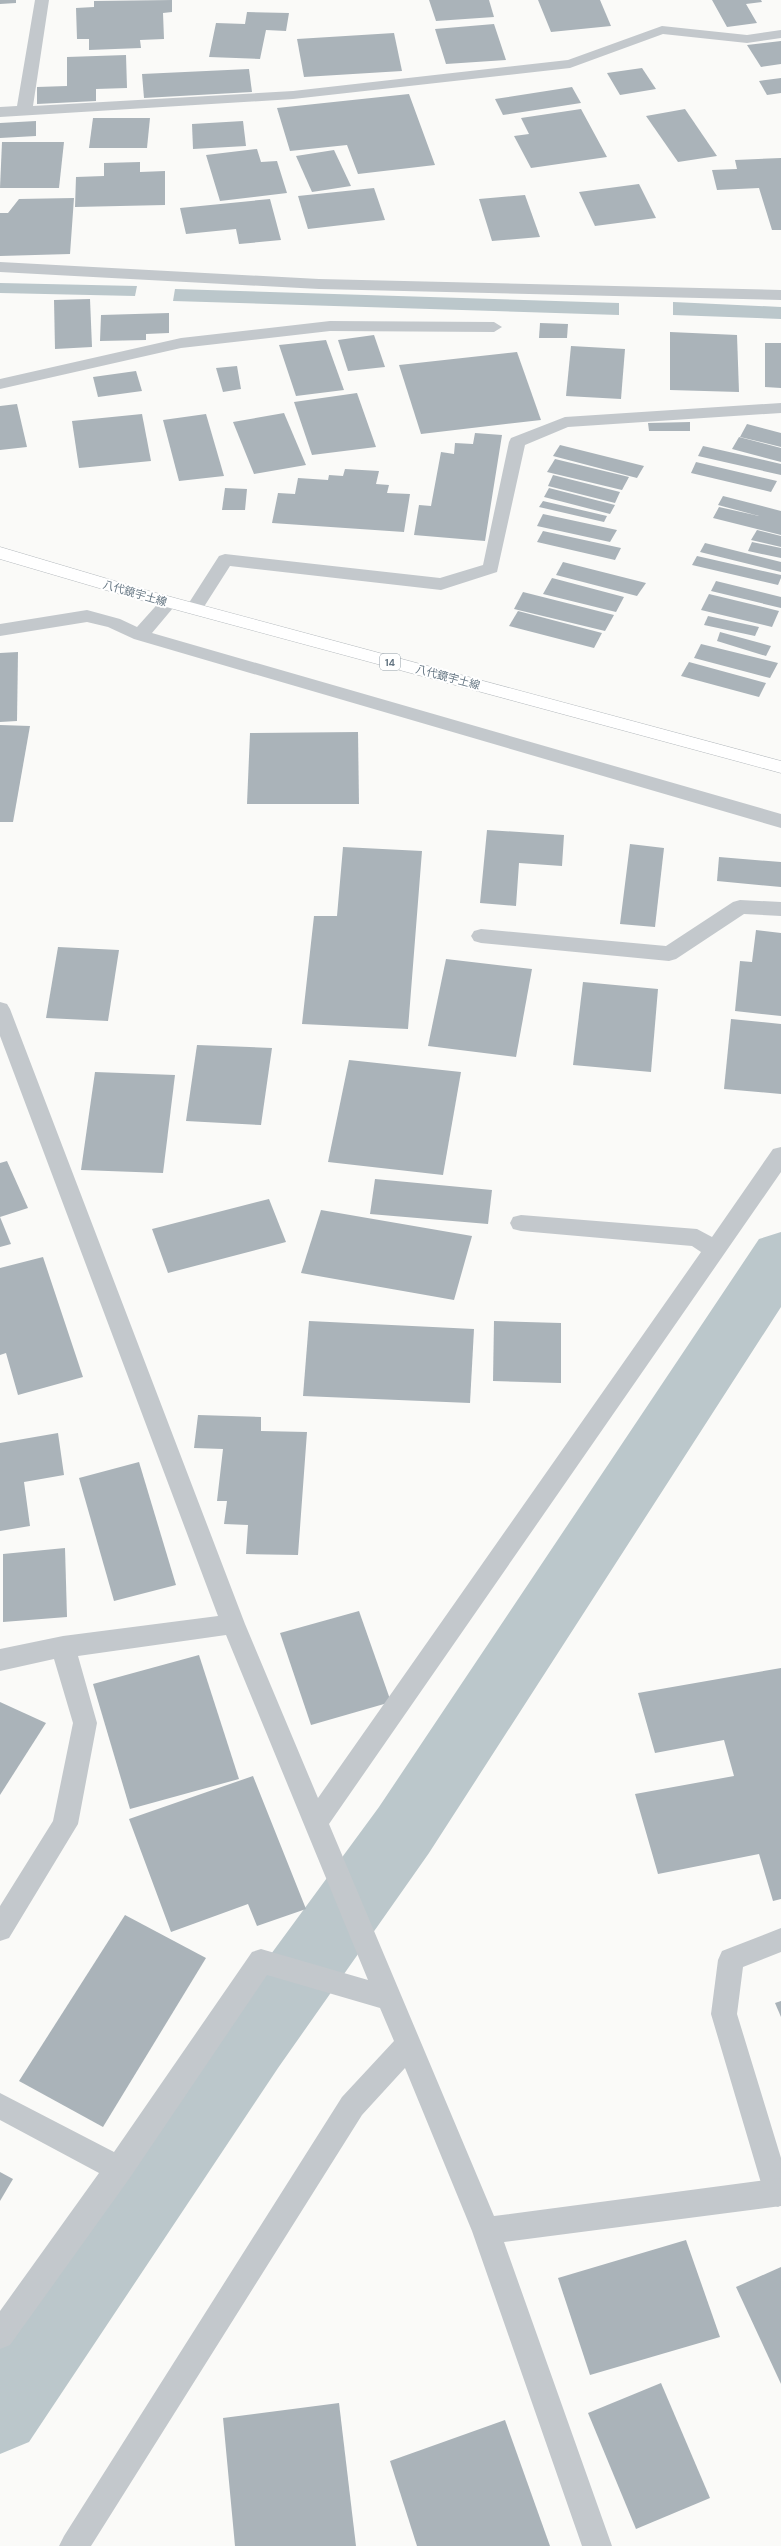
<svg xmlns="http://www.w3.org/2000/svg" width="781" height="2546" font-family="'DM Sans','Noto Sans JP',sans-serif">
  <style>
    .water { fill: #bbc7cb }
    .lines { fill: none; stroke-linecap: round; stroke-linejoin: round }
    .canal { fill: #bbc7cb; fill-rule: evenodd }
    .building { fill: #aab3b9 }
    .primary-casing { stroke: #b5babe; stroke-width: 1 }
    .service { fill: #c3c8cc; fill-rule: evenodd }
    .minor { fill: #c3c8cc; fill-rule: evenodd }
    .primary { fill: #fff; fill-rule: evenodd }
    .labels { text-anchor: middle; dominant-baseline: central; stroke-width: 4; stroke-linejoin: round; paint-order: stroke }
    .shield { fill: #fff; stroke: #939fa8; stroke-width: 1 }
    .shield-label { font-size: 10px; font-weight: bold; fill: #657683 }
    .street-label { font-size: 11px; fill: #657683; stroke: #fff }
  </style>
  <rect width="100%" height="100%" fill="#fafaf8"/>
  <g class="water">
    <path d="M0,283L137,286L135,296L0,293Z"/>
    <path d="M175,289L619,303V315L173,301Z"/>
    <path d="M673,302L781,307V319L673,315Z"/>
  </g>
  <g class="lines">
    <path class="canal" d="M781,1232V1307L429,1853L278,2068L29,2442L0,2454V2343L224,2018L379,1807L759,1239Z"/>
  </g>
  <g class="building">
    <path d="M0,0H16V3L0,4Z"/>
    <path d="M172,0V12L163,13L164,39L140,40L141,48L89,50V39H77L76,8L94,7V1Z"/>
    <path d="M429,0H489L494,17L436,21Z"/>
    <path d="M538,0H600L611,26L551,32Z"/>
    <path d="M712,0H761L762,2L746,4L757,23L727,27Z"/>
    <path d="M247,12L289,13L286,31L266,30L260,59L209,57L216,23L245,24Z"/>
    <path d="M494,24L506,60L446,64L435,29Z"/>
    <path d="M394,33L402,71L304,77L297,39Z"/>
    <path d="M781,41V64L761,67L747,45Z"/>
    <path d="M126,55L127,88L96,89V101L37,104V87L67,86V57Z"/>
    <path d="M642,68L656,89L620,95L607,73Z"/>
    <path d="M249,69L252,92L144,98L142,74Z"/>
    <path d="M781,78V93L767,95L759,81Z"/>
    <path d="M572,87L581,103L503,115L495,99Z"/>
    <path d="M409,94L435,165L358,174L347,145L290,151L277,108Z"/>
    <path d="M581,109L607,157L531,168L514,136L529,134L521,118Z"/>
    <path d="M685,109L717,156L678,162L646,116Z"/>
    <path d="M93,118H150L147,148H89Z"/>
    <path d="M36,121V136L0,138V123Z"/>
    <path d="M243,121L246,146L193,149L192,124Z"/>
    <path d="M2,142H64L59,188H0Z"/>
    <path d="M257,149L261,162L277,161L287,193L220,201L206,155Z"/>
    <path d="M334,150L351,186L312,192L296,156Z"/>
    <path d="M781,158V230H772L759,188L717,190L712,170L737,169L735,160Z"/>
    <path d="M140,162V172L165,171V205L75,207L76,177L104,176V163Z"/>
    <path d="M639,184L656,218L595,226L579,192Z"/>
    <path d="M374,188L385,220L308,229L298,196Z"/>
    <path d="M525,195L540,237L492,241L479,199Z"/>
    <path d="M74,198L70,254L0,256V213H8L19,199Z"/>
    <path d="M270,199L281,240L239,244L236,229L186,234L180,208Z"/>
    <path d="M90,299L92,347L55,349L54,300Z"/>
    <path d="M169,313V333L146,334V340L100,341L101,315Z"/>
    <path d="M540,323L568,324L567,338H539Z"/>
    <path d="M670,332L737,335L739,392L670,390Z"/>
    <path d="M374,335L385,367L348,371L338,340Z"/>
    <path d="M326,340L344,390L296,396L279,345Z"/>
    <path d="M765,343H781V388L765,387Z"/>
    <path d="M571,346L625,349L621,399L566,396Z"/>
    <path d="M517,352L541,420L421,434L399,365Z"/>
    <path d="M237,366L241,389L223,392L216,368Z"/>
    <path d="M136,371L142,391L98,397L93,377Z"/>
    <path d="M357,393L376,447L312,455L294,402Z"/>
    <path d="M17,404L27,447L0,450V406Z"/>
    <path d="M284,413L306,465L254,474L233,422Z"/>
    <path d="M142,414L151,461L79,468L72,421Z"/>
    <path d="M206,414L224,476L179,481L163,420Z"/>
    <path d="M690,422V431H649L648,423Z"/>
    <path d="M747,424L781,433V447L740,437Z"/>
    <path d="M475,433L502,435L485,541L414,535L419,505L431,506L441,452L454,454L455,443L473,444Z"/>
    <path d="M739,437L781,448V462L732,449Z"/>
    <path d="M560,445L644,466L637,478L553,456Z"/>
    <path d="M703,446L781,464V475L698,456Z"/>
    <path d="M555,459L629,477L622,490L547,472Z"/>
    <path d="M696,462L777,481L771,492L691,473Z"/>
    <path d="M345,469L379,471L376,484L389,485L387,493L410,494L404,532L272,523L278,493L295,494L298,478L328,480L329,475L343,476Z"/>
    <path d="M553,475L620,492L615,503L548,486Z"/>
    <path d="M225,488L247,489L245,510H222Z"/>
    <path d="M549,488L615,505L610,514L544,497Z"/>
    <path d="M723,496L781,511V535L713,518L719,507L759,516L718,505Z"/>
    <path d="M543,501L607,516L604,522L539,507Z"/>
    <path d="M543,514L617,530L610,542L537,526Z"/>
    <path d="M757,530L781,536V547L751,540Z"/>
    <path d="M543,531L621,548L615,560L537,542Z"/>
    <path d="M752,542L781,548V558L748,551Z"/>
    <path d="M705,543L781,562V572L700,552Z"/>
    <path d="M697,556L781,575V578L778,585L692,565Z"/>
    <path d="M563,562L646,583L637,596L556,575Z"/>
    <path d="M552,578L556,579L624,597L616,612L543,594Z"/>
    <path d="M716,581L781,597V608L711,591Z"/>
    <path d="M523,592L614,615L605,631L514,609Z"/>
    <path d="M709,594L779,611L772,627L701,610Z"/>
    <path d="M518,611L602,633L594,648L509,626Z"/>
    <path d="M708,616L759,627L755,636L704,625Z"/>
    <path d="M720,632L771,646L766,656L717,641Z"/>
    <path d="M701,644L778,663L770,678L694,658Z"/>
    <path d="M18,652L17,721L0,722V653Z"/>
    <path d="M689,662L766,683L759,697L681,676Z"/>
    <path d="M0,725L30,726L13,822H0Z"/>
    <path d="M358,732L359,804H247L250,733Z"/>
    <path d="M487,830L564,835L562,866L519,863L516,906L480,903Z"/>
    <path d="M630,844L664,848L655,927L620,924Z"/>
    <path d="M343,847L422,851L408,1029L302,1024L314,916H337Z"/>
    <path d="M719,857L781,862V887L717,881Z"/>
    <path d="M756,930L781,933V1016L735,1011L740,961L752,962Z"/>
    <path d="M58,947L119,950L108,1021L46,1018Z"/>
    <path d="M446,959L532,969L516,1057L428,1046Z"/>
    <path d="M583,982L658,989L651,1072L573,1065Z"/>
    <path d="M731,1019L781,1024V1094L724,1089Z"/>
    <path d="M197,1045L272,1048L261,1125L186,1121Z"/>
    <path d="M349,1060L461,1072L443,1175L328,1162Z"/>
    <path d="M95,1072L175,1075L163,1173L81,1170Z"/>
    <path d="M7,1161L28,1208L0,1217V1163Z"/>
    <path d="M375,1179L492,1190L488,1224L370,1214Z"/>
    <path d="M269,1199L286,1242L168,1273L152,1229Z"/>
    <path d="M321,1210L472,1236L454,1300L301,1273Z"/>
    <path d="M0,1217L11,1244L0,1247Z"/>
    <path d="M43,1257L83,1377L18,1395L6,1353L0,1355V1268Z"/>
    <path d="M309,1321L474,1329L470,1403L303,1396Z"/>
    <path d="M494,1321L561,1323V1383L493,1381Z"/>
    <path d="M198,1415L261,1417V1431L307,1432L298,1555L246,1554L248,1525L224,1524L227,1501H217L223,1449L194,1448Z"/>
    <path d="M58,1433L64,1475L24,1482L30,1526L0,1531V1443Z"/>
    <path d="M139,1462L176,1585L114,1601L79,1478Z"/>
    <path d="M65,1548L67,1617L3,1622V1554Z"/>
    <path d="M359,1611L391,1702L311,1725L280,1633Z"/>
    <path d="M199,1655L239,1779L130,1809L93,1684Z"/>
    <path d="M781,1668V1899L773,1901L759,1854L658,1874L635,1794L734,1776L724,1740L655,1753L638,1693Z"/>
    <path d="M0,1702L46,1723L0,1795Z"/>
    <path d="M253,1776L306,1909L257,1926L248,1904L171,1932L129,1819Z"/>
    <path d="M125,1915L206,1958L103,2127L19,2081Z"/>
    <path d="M781,2001V2017L775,2003Z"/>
    <path d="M0,2172L13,2179L0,2201Z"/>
    <path d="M686,2240L720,2337L590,2375L558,2278Z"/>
    <path d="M781,2267V2384L736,2287Z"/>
    <path d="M661,2383L710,2498L636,2529L588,2413Z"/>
    <path d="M339,2403L356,2546H235L223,2418Z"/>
    <path d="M505,2420L550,2546H417L390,2461Z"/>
  </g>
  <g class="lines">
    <defs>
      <path id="primary" d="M0,547L145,590L781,761V773L133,598L0,559Z"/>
    </defs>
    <use href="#primary" class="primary-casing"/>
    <g class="service">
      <path d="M330,321L494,322L502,327L494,332L330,331L181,348L0,389V379L181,338Z"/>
      <path d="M781,403V413L568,427L525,445L497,572L441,590L230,566L200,613H188L185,609L219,556L225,554L440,578L483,565L509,442L511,438L565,417Z"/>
      <path d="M781,1928V1952L743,1967L737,2014L781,2158V2205L778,2207L768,2203L764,2193L711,2014L718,1960L722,1951Z"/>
    </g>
    <g class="minor">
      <path d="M35,0H49L33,106L293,91L568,60L662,26L747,35L781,30V38L747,43L663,34L570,68L293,99L0,117V107L17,106Z"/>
      <path d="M0,262L319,279L781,290V300L319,289L0,272Z"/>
      <path d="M169,596L175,598L178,602L152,633L781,814V828L134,639L108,627L87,622L0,636V624L87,610L120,619L137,627L163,598Z"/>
      <path d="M740,900L781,902V916L744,914L676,959L669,961L481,943L474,941L471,936L474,931L481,929L666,946L733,902Z"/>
      <path d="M0,1002L7,1004L10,1009L245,1624L318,1798L701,1252L692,1246L521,1231L513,1229L510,1223L513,1217L521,1215L697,1229L712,1237L773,1149L781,1147V1172L329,1824L494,2216L781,2178V2206L504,2242L612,2546H582L472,2231L405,2068L362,2115L91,2546H59L64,2536L342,2097L394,2041L380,2008L267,1975L129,2179L10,2345L0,2349V2311L99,2173L0,2120V2093L114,2152L252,1952L261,1949L368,1980L226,1635L78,1656L97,1723L78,1824L9,1938L0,1941V1906L53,1821L73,1723L54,1659L0,1671V1649L63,1636L218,1616L0,1036Z"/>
    </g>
    <use href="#primary" class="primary"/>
  </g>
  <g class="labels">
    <rect class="shield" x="380" y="654" width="20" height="16" rx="3"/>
    <g class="shield-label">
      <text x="390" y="662">14</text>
    </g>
    <g class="street-label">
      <text transform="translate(135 593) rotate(16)">八代鏡宇土線</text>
      <text transform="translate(448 677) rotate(15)">八代鏡宇土線</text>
    </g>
  </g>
</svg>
